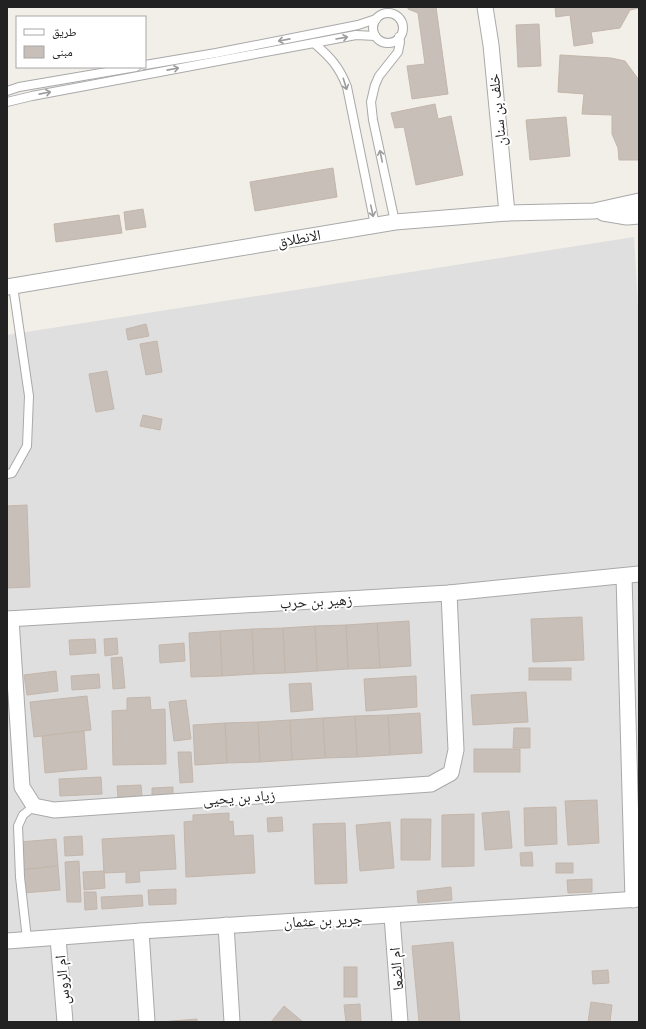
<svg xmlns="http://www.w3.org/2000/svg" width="646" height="1029" font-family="'Space Grotesk','Noto Naskh Arabic',sans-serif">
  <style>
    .residential { fill: #e0dfdf }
    .building { fill: #c7bfb8; stroke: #c4b6ab }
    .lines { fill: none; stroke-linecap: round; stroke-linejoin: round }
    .service-casing { stroke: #a9a9a9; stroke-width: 10 }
    .minor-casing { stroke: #a9a9a9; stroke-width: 17 }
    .service { stroke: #fff; stroke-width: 8 }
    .minor { stroke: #fff; stroke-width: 15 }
    .oneway { stroke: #9c9c9c }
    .labels { text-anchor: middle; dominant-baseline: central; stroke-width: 4; stroke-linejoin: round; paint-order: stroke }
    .street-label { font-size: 15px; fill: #222; stroke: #fff }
  </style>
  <rect width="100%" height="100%" fill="#f2efe9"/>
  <path class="residential" d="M634,237L639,323V1022H7V335Z"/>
  <g class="building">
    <path d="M408,7H436L448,94L412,99L407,66L425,64L418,13L408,9Z"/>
    <path d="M555,7H639V8L630,10L620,28L591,32L593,43L574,46L570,15L556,17Z"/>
    <path d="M539,24L541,66L518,67L516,25Z"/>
    <path d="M560,55L611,58L625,61L639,80V160H619L618,148L612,134V115L582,114L584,94L558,92Z"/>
    <path d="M435,104L438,119L451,116L463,175L416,185L404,127L395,128L391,113Z"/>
    <path d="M566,117L570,156L530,160L526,120Z"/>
    <path d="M333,168L337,197L255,211L250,182Z"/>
    <path d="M143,209L146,227L126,230L124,212Z"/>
    <path d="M119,215L122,233L56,242L54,224Z"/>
    <path d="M146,324L149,336L128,340L126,329Z"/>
    <path d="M157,341L162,372L146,375L140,344Z"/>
    <path d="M107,371L114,409L96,412L89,374Z"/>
    <path d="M143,415L162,419L160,430L140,426Z"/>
    <path d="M27,505L30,587L7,588V506Z"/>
    <path d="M582,617L584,660L533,662L531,619Z"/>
    <path d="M409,621L411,666L380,668L377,623Z"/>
    <path d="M377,623L380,668L348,669L346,625Z"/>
    <path d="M346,625L348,669L317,671L315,626Z"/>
    <path d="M315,626L317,671L285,673L283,628Z"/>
    <path d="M283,628L285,673L254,674L252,629Z"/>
    <path d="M252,629L254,674L222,676L220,631Z"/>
    <path d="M220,631L222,676L191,677L189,633Z"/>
    <path d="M117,638L118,654L105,656L104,639Z"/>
    <path d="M95,639L96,653L70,655L69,640Z"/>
    <path d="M184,643L185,661L160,663L159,645Z"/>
    <path d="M122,657L125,688L113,689L111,658Z"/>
    <rect x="529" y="668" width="42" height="12"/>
    <path d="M56,671L58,691L27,695L24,675Z"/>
    <path d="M99,674L100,688L72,690L71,676Z"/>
    <path d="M416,676L417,707L366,711L364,679Z"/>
    <path d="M311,683L313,710L291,712L289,684Z"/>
    <path d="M526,692L528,722L473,725L471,695Z"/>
    <path d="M87,696L91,730L34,737L30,702Z"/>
    <path d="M150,697L151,710L165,709L166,764L113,765L112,711L127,710V698Z"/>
    <path d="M186,700L191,739L174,741L169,702Z"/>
    <path d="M420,713L422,753L390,755L388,715Z"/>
    <path d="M388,715L390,755L357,757L355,716Z"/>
    <path d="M355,716L357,757L325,758L323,718Z"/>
    <path d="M323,718L325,758L292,760L290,720Z"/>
    <path d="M290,720L292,760L260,762L258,722Z"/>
    <path d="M258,722L260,762L227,763L225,723Z"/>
    <path d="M225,723L227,763L195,765L193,725Z"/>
    <path d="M514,728H530V748H513Z"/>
    <path d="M84,731L87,769L45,773L42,736Z"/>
    <rect x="474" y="749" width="46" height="23"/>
    <path d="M178,752H191L193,782L180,783Z"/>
    <path d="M101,777L102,794L60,796L59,779Z"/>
    <path d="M141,785L142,797L118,798L117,786Z"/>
    <path d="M173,787V796H152V788Z"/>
    <path d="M597,800L599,843L568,845L565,801Z"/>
    <path d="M556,807L557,844L525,846L524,808Z"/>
    <path d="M509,811L512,848L485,850L482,813Z"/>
    <path d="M229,813V822L233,821L234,836L253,835L255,873L186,877L184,822L193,821V815Z"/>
    <path d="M474,814V866L442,867V815Z"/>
    <path d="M282,817L283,831L268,832L267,818Z"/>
    <path d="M401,819H431L430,860H401Z"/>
    <path d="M390,822L394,868L360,871L356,825Z"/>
    <path d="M345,823L347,883L315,884L313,824Z"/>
    <path d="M174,835L176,869L139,871L140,882L126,883V872L104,873L102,839Z"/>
    <path d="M82,836L83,855L65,856L64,837Z"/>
    <path d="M56,839L58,866L21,870L19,842Z"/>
    <path d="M532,852L533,866H521L520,853Z"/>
    <path d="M79,861L81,902H67L65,862Z"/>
    <rect x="556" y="863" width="17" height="10"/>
    <path d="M58,866L60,890L23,893L21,870Z"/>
    <path d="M104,871L105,888L84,890L83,872Z"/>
    <path d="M592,879V892L568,893L567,880Z"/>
    <path d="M451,887L452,900L418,903L417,891Z"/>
    <path d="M176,889V904L149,905L148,890Z"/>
    <path d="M84,892H96L97,909L85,910Z"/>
    <path d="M142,895L143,906L102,909L101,897Z"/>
    <path d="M453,942L460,1022H419L412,946Z"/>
    <rect x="344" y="967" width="13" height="30"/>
    <path d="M608,970L609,983L593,984L592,971Z"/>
    <path d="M591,1002L612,1005L610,1022H588Z"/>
    <path d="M360,1004L361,1022H346L344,1005Z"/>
    <path d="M284,1006L303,1022H271Z"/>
    <path d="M197,1019V1022H160Z"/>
  </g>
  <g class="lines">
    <defs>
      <g id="service">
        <circle cx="388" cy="28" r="15"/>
        <path d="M314,43C330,57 339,66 347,87L375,225"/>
        <path d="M145,65L216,53L358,25L376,19"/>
        <path d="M7,91L19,87L136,67"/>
        <path d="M7,102L32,96L314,43L356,35L375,36"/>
        <path d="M395,222L373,120L371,102L375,85L379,76L398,52L400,42L399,37"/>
        <path d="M7,474L12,473L27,446L29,396L13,286"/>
        <path d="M27,939L20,877L18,826L23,815L34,806"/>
      </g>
      <g id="minor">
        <path d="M485,7L491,45L507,213"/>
        <path d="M603,213L627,217L639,216"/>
        <path d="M7,287L395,222L507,213L594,211L639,201"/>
        <path d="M624,576L633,900"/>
        <path d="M7,619L449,593L639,574"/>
        <path d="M11,619L22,787L34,806L54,810L431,784L451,773L456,750L449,593"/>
        <path d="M392,916L400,1022"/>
        <path d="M226,925L232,1022"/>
        <path d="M141,931L147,1022"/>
        <path d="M58,938L65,1022"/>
        <path d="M7,941L141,931L639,899"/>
      </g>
    </defs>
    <use href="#service" class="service-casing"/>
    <use href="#minor" class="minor-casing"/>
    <use href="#service" class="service"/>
    <use href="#minor" class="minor"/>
  </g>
  <defs><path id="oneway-shaft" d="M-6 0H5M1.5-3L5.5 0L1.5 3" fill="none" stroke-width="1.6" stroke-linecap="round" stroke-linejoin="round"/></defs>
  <g class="oneway">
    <use href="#oneway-shaft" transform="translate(342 38) rotate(-10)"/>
    <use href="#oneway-shaft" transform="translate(284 40) rotate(169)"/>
    <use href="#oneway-shaft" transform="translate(173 69) rotate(-11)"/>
    <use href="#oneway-shaft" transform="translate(345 84) rotate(73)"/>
    <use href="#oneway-shaft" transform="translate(45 93) rotate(-11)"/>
    <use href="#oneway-shaft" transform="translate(381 156) rotate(-102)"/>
    <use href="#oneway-shaft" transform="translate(372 211) rotate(78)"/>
  </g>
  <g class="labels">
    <g class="street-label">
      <text transform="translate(497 110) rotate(-96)">خلف بن سنان</text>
      <text transform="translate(299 238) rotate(-10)">الانطلاق</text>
      <text transform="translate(316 601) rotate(-3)">زهير بن حرب</text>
      <text transform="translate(239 797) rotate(-4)">زياد بن يحيى</text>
      <text transform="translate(323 920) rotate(-3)">جرير بن عثمان</text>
      <text transform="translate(396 969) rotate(-95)">ام الضعا</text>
      <text transform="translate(62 980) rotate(-95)">ام الروس</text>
    </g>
  </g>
  <rect width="646" height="1029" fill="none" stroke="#222222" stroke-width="16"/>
  <rect x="16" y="16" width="130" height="52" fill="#ffffff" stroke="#a7a7a7"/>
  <rect x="24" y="29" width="20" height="6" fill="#ffffff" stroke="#a7a7a7"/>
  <text x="52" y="36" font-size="12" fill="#222222">طريق</text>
  <rect x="24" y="46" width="20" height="12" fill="#c7bfb8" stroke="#a7a7a7"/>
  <text x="52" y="56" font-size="12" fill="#222222">مبنى</text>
</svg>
